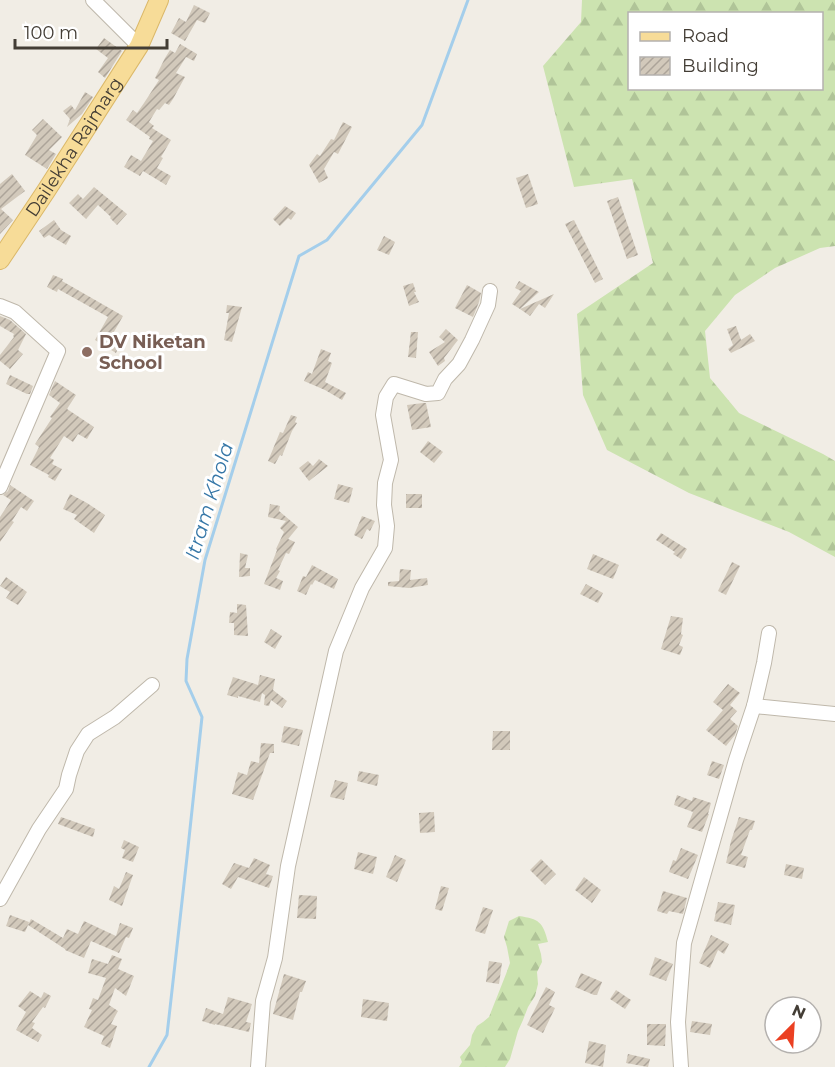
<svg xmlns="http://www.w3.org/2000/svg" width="835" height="1067" font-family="Montserrat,sans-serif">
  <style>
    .forest { fill: url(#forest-firs); fill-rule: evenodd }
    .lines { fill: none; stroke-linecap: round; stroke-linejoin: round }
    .stream { stroke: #a4ceeb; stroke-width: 3 }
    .building { fill: url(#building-hatch) }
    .minor-casing { stroke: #bfb8ab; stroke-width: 16 }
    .major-casing { stroke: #dbb869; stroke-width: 20 }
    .minor { stroke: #fff; stroke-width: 14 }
    .major { stroke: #f7dc98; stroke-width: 18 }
    .education-dot { fill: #8d6e63; stroke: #fff; stroke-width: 2 }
    .labels { text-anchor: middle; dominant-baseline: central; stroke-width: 6; stroke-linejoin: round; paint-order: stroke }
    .street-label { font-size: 18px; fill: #433d35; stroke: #fff }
    .education-label { font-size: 18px; font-weight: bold; fill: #785e54; stroke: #fff; text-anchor: start }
    .water-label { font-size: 20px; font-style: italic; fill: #3677a7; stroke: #fff }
  </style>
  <defs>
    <pattern id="forest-firs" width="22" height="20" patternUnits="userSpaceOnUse" patternTransform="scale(1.5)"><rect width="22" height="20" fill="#cce3b0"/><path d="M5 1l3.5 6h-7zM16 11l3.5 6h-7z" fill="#b0c498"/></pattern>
    <pattern id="building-hatch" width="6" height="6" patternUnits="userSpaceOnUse" patternTransform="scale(1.5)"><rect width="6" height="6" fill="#d2c9bb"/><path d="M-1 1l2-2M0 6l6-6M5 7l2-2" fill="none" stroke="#aca499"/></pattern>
  </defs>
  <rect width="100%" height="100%" fill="#f1ede5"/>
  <g class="forest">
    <path d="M582,0H835V246L820,248L775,268L735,295L705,331L710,378L739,413L823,454L835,461V557L789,532L689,493L607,450L583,395L577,314L653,263L632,179L574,187L543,66L581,22ZM630,14H822V88H630Z"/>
    <path d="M519,916C539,919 543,922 548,942L538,944L541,954L542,962L537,972L538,984L535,996L528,1007L523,1020L518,1031L510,1059L505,1067H459L462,1062L460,1057L470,1045L472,1035L477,1026L483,1022L489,1017L506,974L510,963L507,947L504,937L509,921Z"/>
  </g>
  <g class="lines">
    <path class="stream" d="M149,1067L167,1035L187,857L202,717L186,681L187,659L205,560L299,256L327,240L422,125L468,0"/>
  </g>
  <g class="building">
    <path d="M194,5L210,13L205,23L197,20L185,41L171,33L179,18L186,22Z"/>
    <path d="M104,38L122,51L105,78L98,72L108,58L96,49Z"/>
    <path d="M180,44L197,54L194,61L186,57L176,73L185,77L173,99L169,105L165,103L159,110L157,109L149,122L154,126L152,128L171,140L161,157L163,158L157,168L171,176L166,185L143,171L140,176L124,167L131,155L141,161L153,141L149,139L150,137L126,120L133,110L137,113L144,103L159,80L155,78L165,58L170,50L175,53Z"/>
    <path d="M85,92L93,97L82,114L67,127L70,119L63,111L71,105L75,110Z"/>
    <path d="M43,119L62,137L49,150L56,154L47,169L25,155L37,135L32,130Z"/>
    <path d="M343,122L352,127L338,154L334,152L324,169L328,178L319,183L309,165L317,154L320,156L331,139L334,140Z"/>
    <path d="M12,174L25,191L1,209L13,220L0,234V184Z"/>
    <path d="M528,174L538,204L526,208L516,178Z"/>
    <path d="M94,187L127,214L117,225L110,218L111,217L98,205L86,219L69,203L78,194L83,199Z"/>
    <path d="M618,197L638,255L627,259L607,201Z"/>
    <path d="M285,206L296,213L291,220L288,218L280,226L273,219Z"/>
    <path d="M54,220L61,230L71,236L66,245L49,235L44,238L39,231Z"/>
    <path d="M574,220L603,279L595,283L565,224Z"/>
    <path d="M384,236L395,242L389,255L377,250Z"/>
    <path d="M53,275L63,279L62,281L123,316L111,337L121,341L116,353L95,340L108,317L58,289L57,292L47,287Z"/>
    <path d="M519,281L539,292L520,309L512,304L521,291L515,288Z"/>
    <path d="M413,283L416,292H414L419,302L409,306L403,286Z"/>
    <path d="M467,285L481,293L479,302L473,317L455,308Z"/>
    <path d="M554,294L545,308L539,304L530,316L520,309Z"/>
    <path d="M227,305L242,307L232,342L224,340L229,313H226Z"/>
    <path d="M0,316L10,320L26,334L18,350L23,354L10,369L0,361V355L14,337L13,336L14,334L0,326Z"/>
    <path d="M736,326L741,340L750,334L755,341L731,353L728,349L733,345L727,329Z"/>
    <path d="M446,329L458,340L444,358L445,361L438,366L429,352L445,342L439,337Z"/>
    <path d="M411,332H418L416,358L408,357Z"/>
    <path d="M321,349L331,353L328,361L332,363L325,382L346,393L342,400L325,390L304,381L308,372L312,374Z"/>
    <path d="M10,375L33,386L30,394H27L6,384Z"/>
    <path d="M55,381L76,395L67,409L94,427L87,439L78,434L73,442L64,436L50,458L54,460L52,464L62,469L55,481L48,477L49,475L30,465L39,447L35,444L52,418L50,417L60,403L49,395Z"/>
    <path d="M423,403H426L431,427L412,430L407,405Z"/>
    <path d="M291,415L297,417L295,422L297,423L292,431L282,456L280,455L275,464L268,461L280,432L283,433Z"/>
    <path d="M428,441L443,452L434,463L420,452Z"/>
    <path d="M319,459L328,466L309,481L299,468L308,461L313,466Z"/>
    <path d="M338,484L353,488L349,503L334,499Z"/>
    <path d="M10,485L34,501L27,511L21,507L12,521L14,522L0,542V517L11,500L3,495L8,491Z"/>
    <path d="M70,494L87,503L105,515L94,533L74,519L77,515L63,509Z"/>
    <rect x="406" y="494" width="16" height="14"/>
    <path d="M270,504L280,506L279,511L298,527L288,539L295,542L289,554L286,553L278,570L280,571L276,578L283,581L280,590L264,584L277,550L276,549L284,532L280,528L286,521L268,517Z"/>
    <path d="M362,516L375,521L370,531L367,529L362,539L354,535Z"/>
    <path d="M661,533L687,549L681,559L673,554L675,552L656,540Z"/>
    <path d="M240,553L248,555L245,568H250V576L239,577Z"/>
    <path d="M593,554L619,565L613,579L587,569Z"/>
    <path d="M732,562L740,566L726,595L718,591Z"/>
    <path d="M312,565L338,579L334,589L315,580L312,585L311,584L306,595L297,591L303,576L306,577Z"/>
    <path d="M400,569L411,570L410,580L427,578L428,585L409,588L388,586V582L399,581Z"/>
    <path d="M6,577L27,592L18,605L6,598L10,592L0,586Z"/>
    <path d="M586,584L603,593L598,603L580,594Z"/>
    <path d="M237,604L246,605L248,636L234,635V623H229L230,612L237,613Z"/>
    <path d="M671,616L683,618L681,634L683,635L679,645L683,647L680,655L661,649Z"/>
    <path d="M271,629L282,636L275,649L264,642Z"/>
    <path d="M260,675L275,679L273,690L287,701L282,708L271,700L269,706L264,705L265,695L262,693L260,702L238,696V698L227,695L233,677L258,685Z"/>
    <path d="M728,684L740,693L730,705L737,711L730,719L738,726L735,735L726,746L706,730L723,710L713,702Z"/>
    <path d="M284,726L303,730L299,746L281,742Z"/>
    <path d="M493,731H510V750H492Z"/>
    <path d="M261,743L274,744V753H270L253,800L232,794L238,772L247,775L251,761L259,763Z"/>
    <path d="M712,761L724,765L719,779L707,775Z"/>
    <path d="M359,771L379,775L377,786L357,781Z"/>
    <path d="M335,780L348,783L344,800L330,797Z"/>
    <path d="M677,795L692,801L693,797L711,803L708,814H709L702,832L687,827L693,812L674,805Z"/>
    <path d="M434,812L435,832L420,833L419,813Z"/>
    <path d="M61,817L95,829L93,837L58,824Z"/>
    <path d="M739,817L755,821L752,830H750L741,855L748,857L745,868L726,863L731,841Z"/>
    <path d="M124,840L139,847L133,862L122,858L125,850L121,848Z"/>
    <path d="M681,848L698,855L688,879L669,872L673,860L676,861Z"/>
    <path d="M358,852L377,857L373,874L354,869Z"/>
    <path d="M395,855L406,860L397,882L386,877Z"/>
    <path d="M254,858L270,865L266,874L273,876L269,888L238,877L231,889L222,884L234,863L249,868Z"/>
    <path d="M541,859L556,874L545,885L530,870Z"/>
    <path d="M786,864L804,868L802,879L784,875Z"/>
    <path d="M126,872L133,875L122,906L109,900L114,886L119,889Z"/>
    <path d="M584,877L601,890L592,903L575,890Z"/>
    <path d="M441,886L449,888L442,911L435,909Z"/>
    <path d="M663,891L687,898L683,914L669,911L667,914L657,911Z"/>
    <path d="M299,895L317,896L316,919L297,918Z"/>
    <path d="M718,902L735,905L731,925L714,921Z"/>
    <path d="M483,907L493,910L485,934L475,931Z"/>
    <path d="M10,915L29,922L28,925L31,919L63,938L67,929L78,934L84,921L116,936L120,923L133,928L129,938L126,937L119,953L91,941L84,958L65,950V949L28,925L25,932L6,926Z"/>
    <path d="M711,935L729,944L724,954L718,950L710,968L699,963Z"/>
    <path d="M112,955L122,959L118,969L134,976L126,996L115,988L109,1005L118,1011L111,1024L117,1026L110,1048L101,1044L104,1036L84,1027L92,1010L89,1009L93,998L98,1000L106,978L88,973L92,959L108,964Z"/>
    <path d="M655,957L673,964L666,981L649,975Z"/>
    <path d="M489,961L502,963L499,984L486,982Z"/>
    <path d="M581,973L602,982L597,995H594L575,987Z"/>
    <path d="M284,974L306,981L302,992H300L293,1020L273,1014Z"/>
    <path d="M546,987L555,992L549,1005L555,1008L543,1033L527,1025Z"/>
    <path d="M616,990L631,1000L625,1009L610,999Z"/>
    <path d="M30,991L41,998L44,992L51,996L45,1008L43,1007L32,1022L35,1023L32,1028L42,1035L38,1042L16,1030L26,1012L18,1006Z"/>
    <path d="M228,997L252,1004L246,1022L251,1023L249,1032L215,1024V1025L202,1021L206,1008L223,1014Z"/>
    <path d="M363,999L389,1003L387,1021L361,1017Z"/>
    <path d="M692,1021L712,1024L710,1035L690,1032Z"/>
    <path d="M647,1024H666L665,1046L647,1045Z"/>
    <path d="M589,1041L606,1045L603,1067L585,1063Z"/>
    <path d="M628,1054L650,1059L648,1067L626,1063Z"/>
  </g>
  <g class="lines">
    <defs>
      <g id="minor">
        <path d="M93,0L139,46"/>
        <path d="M0,306L15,312L58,351L0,487"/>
        <path d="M754,706L835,714"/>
        <path d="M0,899L39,829L66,789L69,775L77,751L88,734L115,717L152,685"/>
        <path d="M258,1067L263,1001L275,958L288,866L336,651L362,588L385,548L387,526L384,505L385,483L391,460L383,415L386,397L394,384L426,394L438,393L445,379L459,364L472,340L488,305L490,291"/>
        <path d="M681,1067L678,1022L684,943L736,760L754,706L764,663L769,633"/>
      </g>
      <g id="major">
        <path id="s1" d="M0,260L46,191L139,46L159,0"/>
      </g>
    </defs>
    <use href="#minor" class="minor-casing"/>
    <use href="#major" class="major-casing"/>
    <use href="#minor" class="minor"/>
    <use href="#major" class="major"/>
  </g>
  <circle class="education-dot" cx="87" cy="352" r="6"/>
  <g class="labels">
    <g class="street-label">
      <text stroke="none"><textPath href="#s1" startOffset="135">Dailekha Rajmarg</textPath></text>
    </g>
    <g class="education-label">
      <text x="99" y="342">DV Niketan<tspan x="99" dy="21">School</tspan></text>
    </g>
    <g class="water-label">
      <text transform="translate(209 501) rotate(-73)">Itram Khola</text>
    </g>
  </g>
  <rect x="628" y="12" width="195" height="78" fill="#ffffff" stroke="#b4b1ae" stroke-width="1.5"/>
  <rect x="640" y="32" width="30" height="9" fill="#f7dc98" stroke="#b4b1ae" stroke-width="1.5"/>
  <text x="682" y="42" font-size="18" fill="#433d35">Road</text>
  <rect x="640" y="57" width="30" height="18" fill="url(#building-hatch)" stroke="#b4b1ae" stroke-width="1.5"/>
  <text x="682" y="72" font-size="18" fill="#433d35">Building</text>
  <g transform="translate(793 1025) rotate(24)"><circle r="28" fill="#ffffff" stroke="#b4b1ae" stroke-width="1.5"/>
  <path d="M0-4.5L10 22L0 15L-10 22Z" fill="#eb4022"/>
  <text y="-9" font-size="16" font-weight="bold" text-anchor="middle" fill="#433d35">N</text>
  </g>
  <path d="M15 39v9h152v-9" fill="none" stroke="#433d35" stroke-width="3"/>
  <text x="24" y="39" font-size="18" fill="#433d35" stroke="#ffffff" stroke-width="4.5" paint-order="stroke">100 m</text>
</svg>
